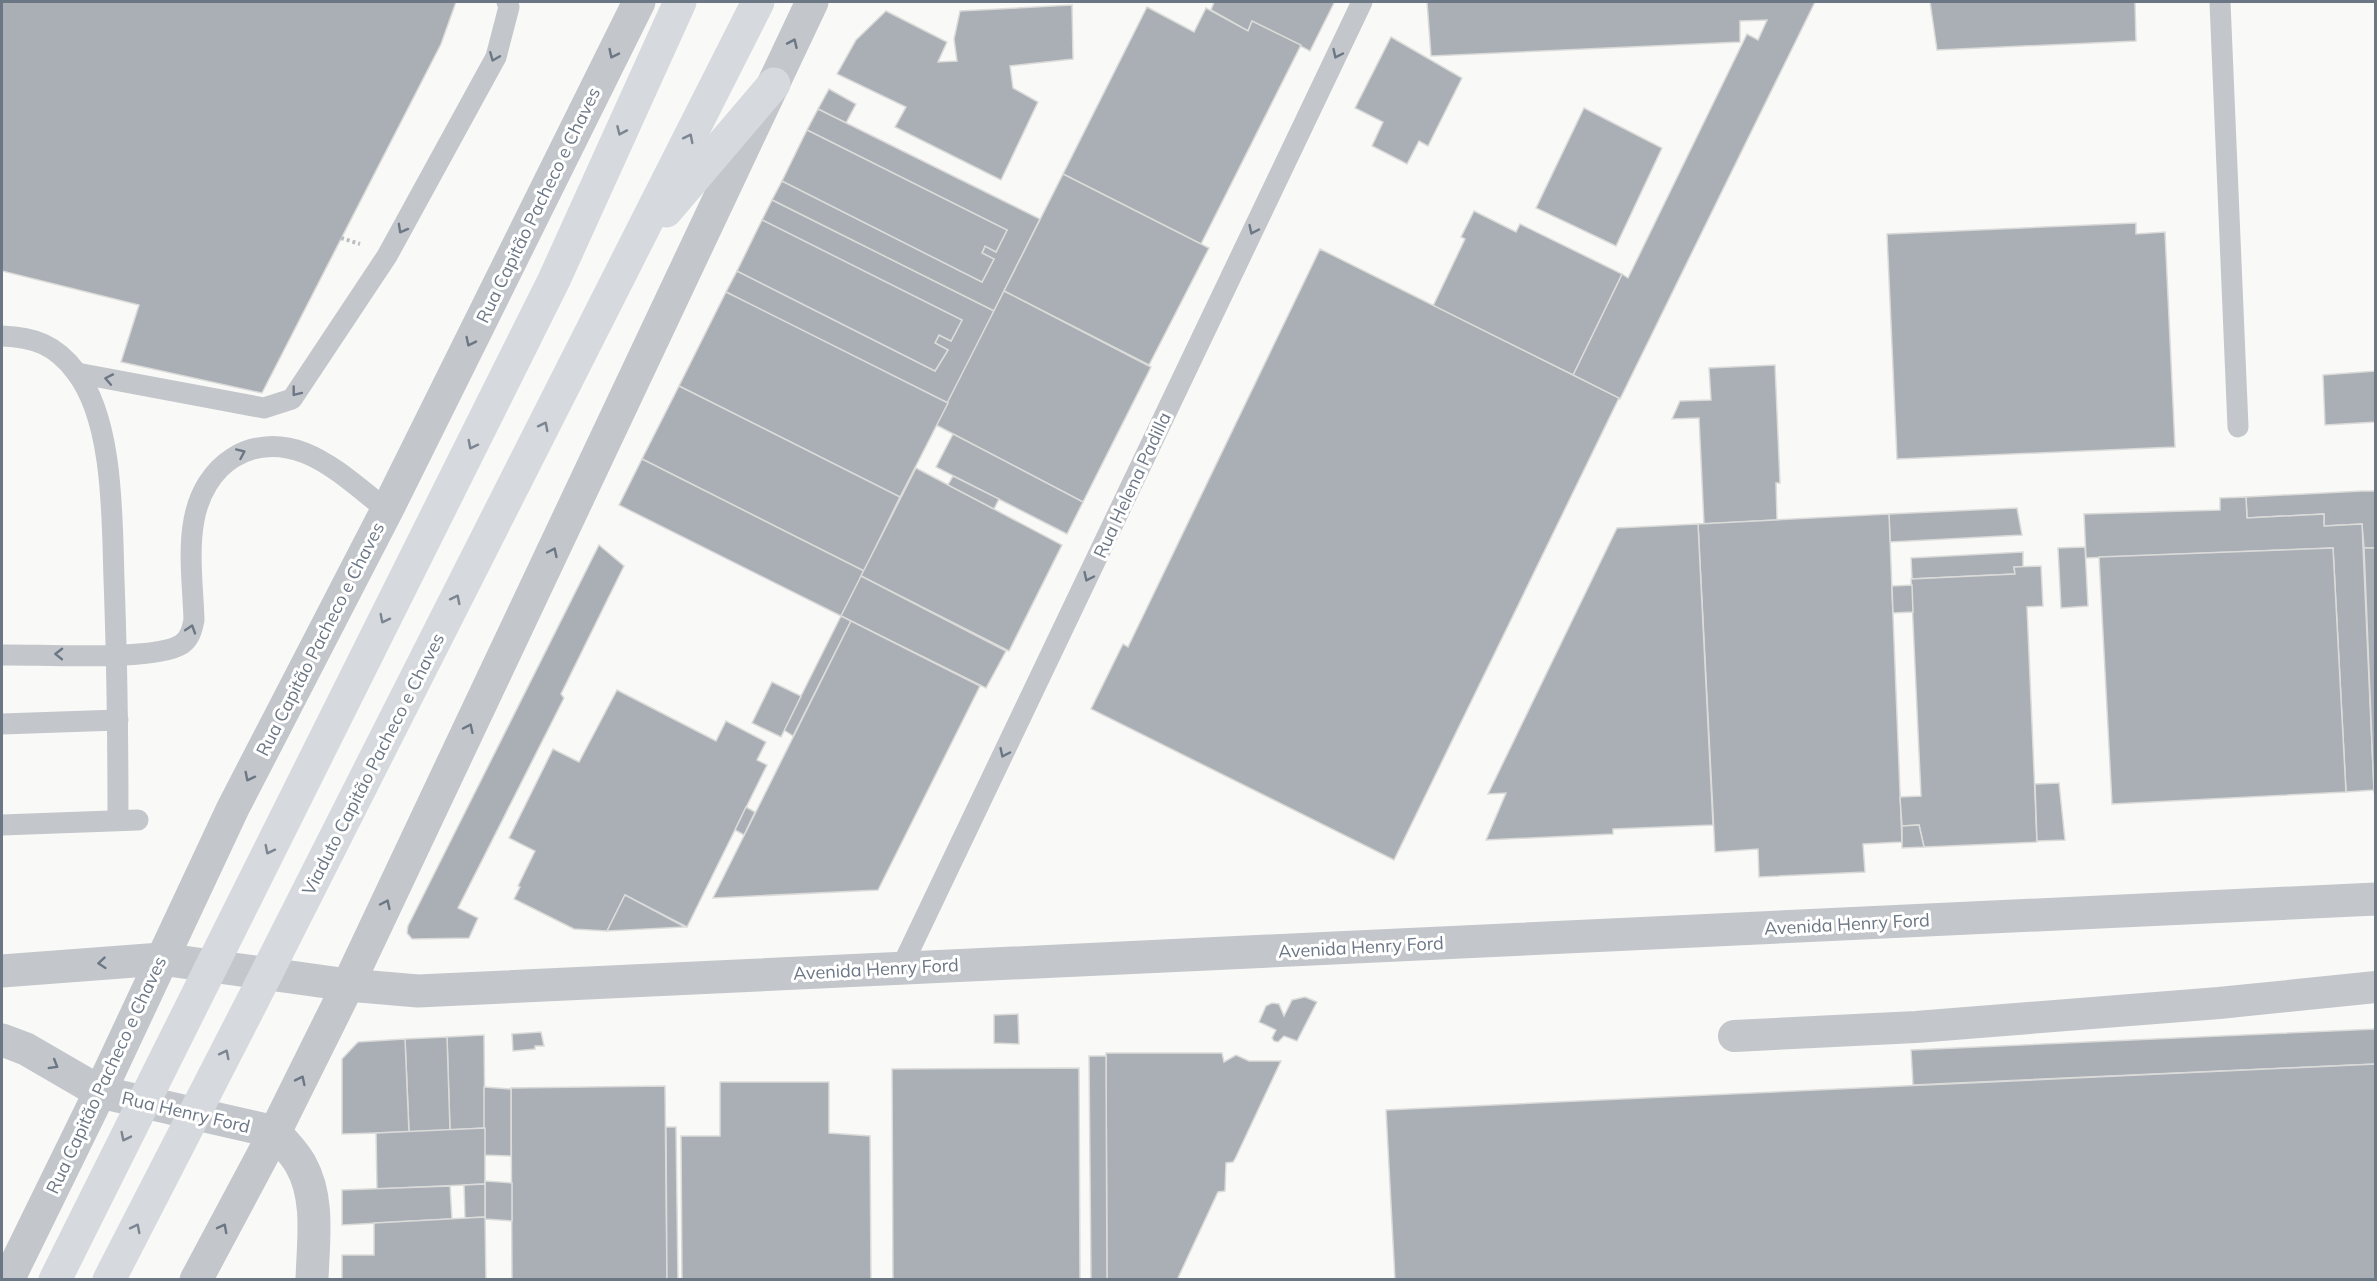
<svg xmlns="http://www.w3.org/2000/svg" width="2377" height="1281" font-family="Mulish,sans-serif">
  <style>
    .building { fill: #a9afb5; stroke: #dbdbd9; stroke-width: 1.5 }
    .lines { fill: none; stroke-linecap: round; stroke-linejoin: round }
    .path { stroke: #bbbdc0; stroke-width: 4; stroke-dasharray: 3 3; stroke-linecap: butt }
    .service { stroke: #c3c6ca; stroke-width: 21 }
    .pedestrian { stroke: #c3c6ca; stroke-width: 32 }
    .minor { stroke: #c3c6ca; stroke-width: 33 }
    .tertiary { stroke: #c3c6ca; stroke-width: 33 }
    .secondary { stroke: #d6d9dd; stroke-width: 33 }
    .oneway { stroke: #6c7785 }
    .oneway2 { stroke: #7c8692 }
    .labels { text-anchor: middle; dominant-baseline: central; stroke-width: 6; stroke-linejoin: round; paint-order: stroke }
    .street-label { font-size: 18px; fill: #6c7785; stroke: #fff }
  </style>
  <rect width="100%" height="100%" fill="#f9f9f7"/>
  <g class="building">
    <path d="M2,2H456L441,44L262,393L121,362L139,305L2,271Z"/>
    <path d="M1214,2H1333L1334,3L1310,51L1252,21L1248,31L1211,10Z"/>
    <path d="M1427,2H1815L1620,399L1573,375L1622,274L1628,278L1747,34L1758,40L1767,20L1740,21V42L1431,56Z"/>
    <path d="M1930,2H2135L2136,41L1937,50Z"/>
    <path d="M1072,5L1073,59L1010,66L1013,88L1038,102L1001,180L895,127L906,107L837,74L856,40L886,11L947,42L938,62L957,61L954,39L960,11Z"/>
    <path d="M1147,7L1194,32L1206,8L1248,31L1252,21L1301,45L1201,244L1063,174Z"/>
    <path d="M1391,37L1462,78L1428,146L1419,141L1407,164L1372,146L1383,122L1355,108Z"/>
    <path d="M829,89L856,104L846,123L818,109Z"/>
    <path d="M1584,108L1662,148L1616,246L1536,208Z"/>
    <path d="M818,109L1040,219L994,311L772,200L782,181L982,282L994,259L982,253L985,246L996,252L1007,230L807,130Z"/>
    <path d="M807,130L1007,230L996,252L985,246L982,253L994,259L982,282L782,181Z"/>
    <path d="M1063,174L1209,248L1149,365L1004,291Z"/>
    <path d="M772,200L994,311L948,403L726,292L737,271L935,371L948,350L935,343L939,335L951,341L962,320L762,220Z"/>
    <path d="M1474,211L1516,232L1520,224L1622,274L1573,375L1433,306L1465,239L1461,237Z"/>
    <path d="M762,220L962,320L951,341L939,335L935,343L948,350L935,371L737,271Z"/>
    <path d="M2136,223V234L2165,232L2175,447L1897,459L1887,234Z"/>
    <path d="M1320,249L1619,398L1394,860L1091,709L1123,644L1128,647Z"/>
    <path d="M1004,291L1151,367L1083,502L936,425Z"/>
    <path d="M726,292L948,403L900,497L679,386Z"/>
    <path d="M1775,365L1780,483H1776L1777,520L1704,524L1699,418L1672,419L1680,401L1711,400L1709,368Z"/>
    <path d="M2376,371V422L2325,425L2323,375Z"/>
    <path d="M679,386L900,497L864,571L642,459Z"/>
    <path d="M953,434L1083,502L1067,534L936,467Z"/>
    <path d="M642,459L864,571L841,616L619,505Z"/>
    <path d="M916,468L1062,545L1009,651L861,576Z"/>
    <path d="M953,476L999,499L994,509L948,485Z"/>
    <path d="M2362,491H2376V548H2364L2362,524L2324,526V514L2247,518L2246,497Z"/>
    <path d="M2246,497L2247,518L2324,514V526L2362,524L2374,790L2346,792L2333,548L2086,558L2084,514L2220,510V498Z"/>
    <path d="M2017,508L2022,535L1890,542L1889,514Z"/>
    <path d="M1889,514L1902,842L1863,844L1865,872L1759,877L1758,849L1715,852L1698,524Z"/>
    <path d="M1698,524L1713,825L1613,829V834L1486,840L1506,793L1488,794L1617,528Z"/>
    <path d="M599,545L624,566L561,694L564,698L458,908L478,918L469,938L412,939L407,933L408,926Z"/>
    <path d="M2085,547L2088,606L2061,608L2058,548Z"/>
    <path d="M2333,548L2346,792L2112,804L2099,557Z"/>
    <path d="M2364,548H2376V792H2374Z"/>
    <path d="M2023,552V567H2014L2015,574L1912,579L1911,558Z"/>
    <path d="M2041,566L2043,606L2027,607L2037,842L1924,847L1919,825L1902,826L1900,797L1921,796L1911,579L2015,574L2014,567Z"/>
    <path d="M861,576L1006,651L986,688L841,616Z"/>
    <path d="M1912,585L1913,612L1893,613L1892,586Z"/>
    <path d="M841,616L851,621L793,736L784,730Z"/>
    <path d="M851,621L980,686L878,890L713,898Z"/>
    <path d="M772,682L801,696L781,737L752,723Z"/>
    <path d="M617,690L716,741L726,721L766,742L757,760L767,765L687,927L625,895L607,931L574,929L514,899L520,887L518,886L535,851L509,838L553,749L579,762Z"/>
    <path d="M2059,783L2065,840L2037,841L2035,784Z"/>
    <path d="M746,807L755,812L744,835L735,830Z"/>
    <path d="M1919,825L1924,847L1902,848V826Z"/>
    <path d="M625,895L685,927L607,931Z"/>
    <path d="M1305,997L1317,1002L1297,1041L1284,1036L1278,1042L1274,1041L1272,1038L1276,1030L1259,1022L1266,1006L1272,1003L1279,1004L1284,1016L1292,1000Z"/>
    <path d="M1018,1014L1019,1044L994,1043V1015Z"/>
    <path d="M2376,1029V1064L1913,1085L1911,1050Z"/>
    <path d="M541,1032L544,1046H535V1049L513,1051L512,1034Z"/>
    <path d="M484,1035L485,1128L450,1130L447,1037Z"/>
    <path d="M447,1037L450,1130L409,1132L405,1039Z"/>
    <path d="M405,1039L409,1132L342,1134V1059L358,1042Z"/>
    <path d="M1106,1053H1222L1224,1062L1236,1055L1249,1061H1281L1235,1159L1233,1162L1226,1163L1225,1191L1218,1192L1177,1280H1107Z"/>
    <path d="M1089,1056H1106L1107,1280H1091Z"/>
    <path d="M2376,1064V1280H1395L1386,1110Z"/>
    <path d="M1079,1068L1080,1280H893L892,1069Z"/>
    <path d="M720,1082H829V1133L870,1136L871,1280H682L681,1136H720Z"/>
    <path d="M665,1086L667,1280H512L511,1088Z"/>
    <path d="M484,1087L511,1089V1156L484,1155Z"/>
    <path d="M666,1127H676L678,1280H667Z"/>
    <path d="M485,1128V1184L377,1189L376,1133Z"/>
    <path d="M485,1181L512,1183V1221L485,1219Z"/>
    <path d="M485,1184V1217L465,1218L464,1185Z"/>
    <path d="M450,1186L452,1219L342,1225V1190Z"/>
    <path d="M485,1217L486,1280H342V1255H374V1223Z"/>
  </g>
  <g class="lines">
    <path class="path" d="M341,238L360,244"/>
    <g class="service">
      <path d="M2220,2L2238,427"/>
      <path d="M2,336C34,337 56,345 76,372C114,421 112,520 114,579C117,660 118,740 118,820"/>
      <path d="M77,373L264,408L292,399L387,256L496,57L509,7L507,2"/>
      <path d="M2,655C39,654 155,662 182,644C190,638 192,630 194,620C193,588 188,552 194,520C204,465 250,432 305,453C335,465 362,491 387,510"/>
      <path d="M2,724L118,720"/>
      <path d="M2,825L138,820"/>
      <path d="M901,968L1362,2"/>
    </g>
    <path class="pedestrian" d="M1734,1036L1916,1027L2219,1003L2376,987"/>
    <g class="minor">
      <path d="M348,985L418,991L2376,899"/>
      <path d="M275,1132C284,1143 295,1153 301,1165C320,1199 313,1242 312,1280"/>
    </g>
    <g class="tertiary">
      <path d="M2,971L161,959L348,985"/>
      <path d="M2,1040L26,1049L100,1092L275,1132"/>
      <path d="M8,1280L100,1092L233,808L387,510L639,2"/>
      <path d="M196,1280L275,1132L348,985L812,2"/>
    </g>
    <g class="secondary">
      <path d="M666,211L774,84"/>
      <path d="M55,1280L554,280L680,2"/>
      <path d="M109,1280L254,998L758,2"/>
    </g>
  </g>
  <defs><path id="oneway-chevron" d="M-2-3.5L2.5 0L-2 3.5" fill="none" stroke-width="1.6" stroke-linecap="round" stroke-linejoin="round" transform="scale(1.5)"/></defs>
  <g class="oneway">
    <use href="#oneway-chevron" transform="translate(793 43) rotate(-66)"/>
    <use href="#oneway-chevron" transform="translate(613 54) rotate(116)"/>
    <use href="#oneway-chevron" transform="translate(1337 54) rotate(115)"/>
    <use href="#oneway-chevron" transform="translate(494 57) rotate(112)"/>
    <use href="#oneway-chevron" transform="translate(402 229) rotate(119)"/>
    <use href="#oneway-chevron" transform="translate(1253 230) rotate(115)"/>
    <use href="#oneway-chevron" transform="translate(470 342) rotate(116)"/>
    <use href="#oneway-chevron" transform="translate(109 379) rotate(-169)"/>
    <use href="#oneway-chevron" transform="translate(296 392) rotate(128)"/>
    <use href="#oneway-chevron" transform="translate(241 453) rotate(-24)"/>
    <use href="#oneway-chevron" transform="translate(553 552) rotate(-65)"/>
    <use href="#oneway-chevron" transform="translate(1088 577) rotate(115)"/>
    <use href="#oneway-chevron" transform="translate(191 629) rotate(-72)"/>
    <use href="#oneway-chevron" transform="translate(59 654) rotate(-179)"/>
    <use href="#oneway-chevron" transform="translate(469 728) rotate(-65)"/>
    <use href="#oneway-chevron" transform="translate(1004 753) rotate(115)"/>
    <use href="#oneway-chevron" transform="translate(249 777) rotate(117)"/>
    <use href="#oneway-chevron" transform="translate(386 904) rotate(-65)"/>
    <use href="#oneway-chevron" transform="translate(102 963) rotate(175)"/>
    <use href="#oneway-chevron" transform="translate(54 1065) rotate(31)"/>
    <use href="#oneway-chevron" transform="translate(301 1080) rotate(-64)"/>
    <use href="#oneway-chevron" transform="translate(223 1228) rotate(-62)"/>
  </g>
  <g class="oneway2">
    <use href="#oneway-chevron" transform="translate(621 131) rotate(114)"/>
    <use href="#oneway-chevron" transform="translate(689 138) rotate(-63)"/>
    <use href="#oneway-chevron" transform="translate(544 426) rotate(-63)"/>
    <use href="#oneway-chevron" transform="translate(472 445) rotate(117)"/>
    <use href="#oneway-chevron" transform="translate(456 599) rotate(-63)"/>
    <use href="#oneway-chevron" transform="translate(384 619) rotate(117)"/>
    <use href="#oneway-chevron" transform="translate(269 850) rotate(117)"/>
    <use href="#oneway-chevron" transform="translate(225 1054) rotate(-63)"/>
    <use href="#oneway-chevron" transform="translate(125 1137) rotate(116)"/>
    <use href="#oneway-chevron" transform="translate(136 1228) rotate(-63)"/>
  </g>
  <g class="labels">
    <g class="street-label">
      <text transform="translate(538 205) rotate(-64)">Rua Capitão Pacheco e Chaves</text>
      <text transform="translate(1132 485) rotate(-65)">Rua Helena Padilla</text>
      <text transform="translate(320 639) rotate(-63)">Rua Capitão Pacheco e Chaves</text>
      <text transform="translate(373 764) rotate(-63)">Viaduto Capitão Pacheco e Chaves</text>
      <text transform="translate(1847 924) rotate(-3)">Avenida Henry Ford</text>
      <text transform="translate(1361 947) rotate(-3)">Avenida Henry Ford</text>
      <text transform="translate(876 969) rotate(-3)">Avenida Henry Ford</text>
      <text transform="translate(106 1075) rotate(-65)">Rua Capitão Pacheco e Chaves</text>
      <text transform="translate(186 1112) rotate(13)">Rua Henry Ford</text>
    </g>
  </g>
  <rect width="2377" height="1281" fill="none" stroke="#6c7785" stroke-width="6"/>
</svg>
